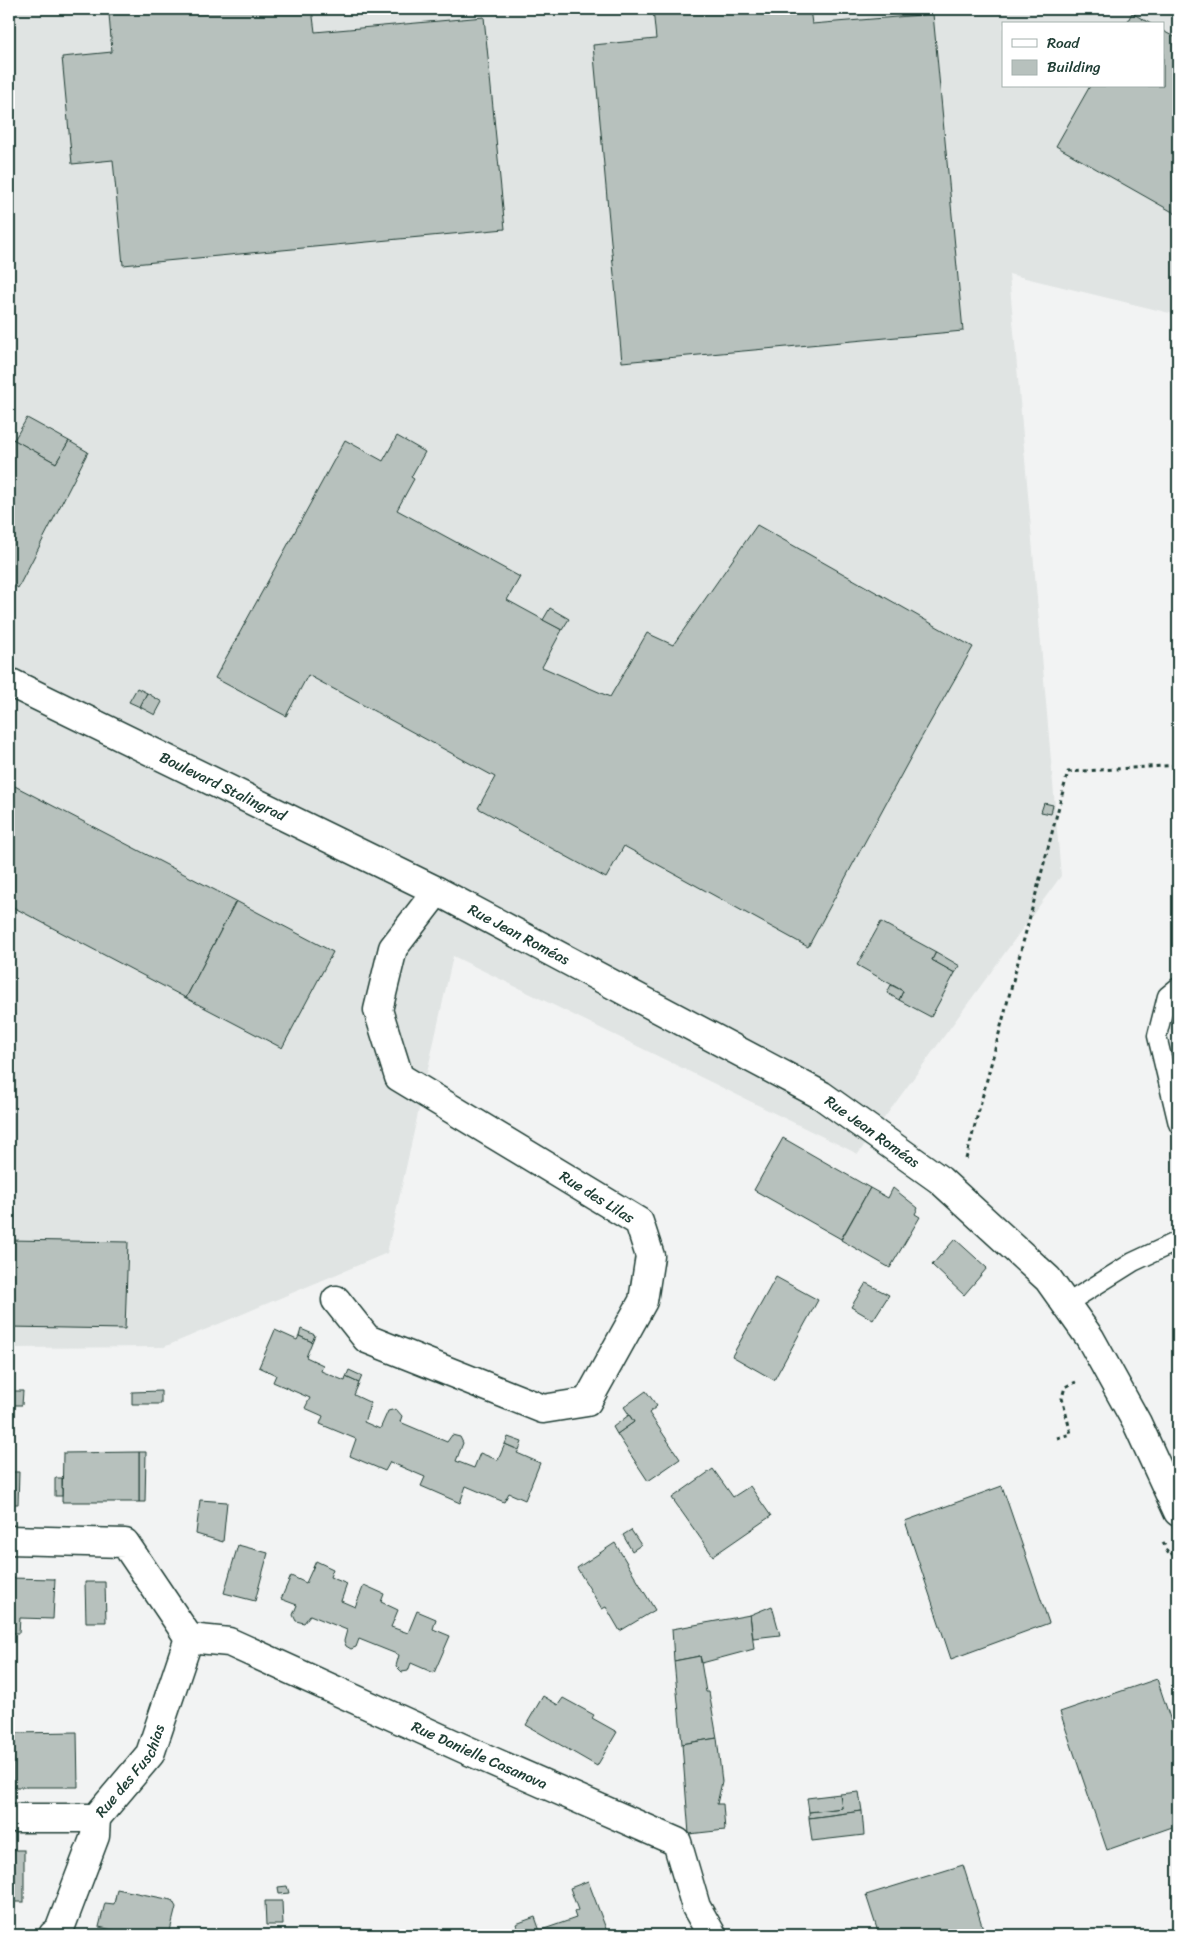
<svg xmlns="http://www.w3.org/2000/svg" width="1187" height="1944" font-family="Sriracha,sans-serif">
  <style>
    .built { fill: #e0e4e3; fill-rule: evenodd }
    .building { fill: #b7c1bd; stroke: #1f3d34 }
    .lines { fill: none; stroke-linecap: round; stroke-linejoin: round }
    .lane-casing { stroke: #1f3d34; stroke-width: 21 }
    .street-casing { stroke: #1f3d34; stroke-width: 31 }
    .path { stroke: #1f3d34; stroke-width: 3; stroke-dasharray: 4 4; stroke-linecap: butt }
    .lane { stroke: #fff; stroke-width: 18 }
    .street { stroke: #fff; stroke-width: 28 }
    .labels { text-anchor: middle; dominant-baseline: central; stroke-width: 4.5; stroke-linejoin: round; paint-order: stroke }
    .street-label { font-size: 15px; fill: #1f3d34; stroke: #fff }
  </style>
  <rect width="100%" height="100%" fill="#f2f3f3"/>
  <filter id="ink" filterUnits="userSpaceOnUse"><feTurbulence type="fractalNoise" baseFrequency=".02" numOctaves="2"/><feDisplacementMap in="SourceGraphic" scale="10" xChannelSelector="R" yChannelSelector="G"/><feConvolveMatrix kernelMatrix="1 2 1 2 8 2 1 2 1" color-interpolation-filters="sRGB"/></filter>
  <g filter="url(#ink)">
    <path class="built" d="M9,9H1178V315L1009,274L1061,876L858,1154L453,956L387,1253L164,1347L9,1348ZM1003,24H1163V86H1003Z"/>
    <g class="building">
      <path d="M164,9H312L315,32L484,17L505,229L123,265L113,160L72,164L62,57L112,52L109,14Z"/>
      <path d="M653,9H810L812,24L933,14L963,331L622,362L593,45L656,39Z"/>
      <path d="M1132,13L1151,24H1126Z"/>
      <path d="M1163,31L1178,39V215L1056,146L1090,86H1163Z"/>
      <path d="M27,418L69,441L56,463L14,440Z"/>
      <path d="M397,436L425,452L411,477L414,479L397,510L520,577L507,600L562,630L542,667L610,697L647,633L673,645L757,525L973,647L919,742L808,947L624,846L606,878L478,808L495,777L308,675L286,716L215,678L345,440L383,461Z"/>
      <path d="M9,437L56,463L69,441L88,452L18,588L9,582Z"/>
      <path d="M550,608L569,619L562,630L543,620Z"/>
      <path d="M137,688L147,693L140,707L129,702Z"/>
      <path d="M147,693L162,702L155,715L140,707Z"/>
      <path d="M9,783L236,901L186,998L9,905Z"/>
      <path d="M1044,803L1053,805L1051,814L1041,812Z"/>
      <path d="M236,901L333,952L282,1048L186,998Z"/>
      <path d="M881,922L936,952L932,960L955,973L931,1017L899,1000L903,991L857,965Z"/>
      <path d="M936,952L960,966L955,973L932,960Z"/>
      <path d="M891,985L903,991L899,1000L887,993Z"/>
      <path d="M783,1138L870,1188L841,1239L754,1190Z"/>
      <path d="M870,1188L888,1198L893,1188L918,1208L915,1214L920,1217L890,1268L841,1240Z"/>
      <path d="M955,1239L987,1268L964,1295L932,1265Z"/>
      <path d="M9,1240L128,1242L125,1329L9,1327Z"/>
      <path d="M776,1277L818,1300L774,1380L732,1356Z"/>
      <path d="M866,1283L889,1295L873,1320L851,1307Z"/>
      <path d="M301,1329L315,1335L312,1342L299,1336Z"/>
      <path d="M275,1330L297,1340L299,1336L312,1342L306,1357L323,1365L321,1371L345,1381L346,1377L359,1383L354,1395L371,1403L364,1422L380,1429L388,1411L396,1409L402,1416L400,1422L447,1442L452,1435L460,1437L463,1443L456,1461L474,1468L480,1453L498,1460L505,1444L519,1450L517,1453L540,1463L525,1500L509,1493L504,1502L466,1486L460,1503L421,1486L425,1477L390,1462L385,1471L350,1456L356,1439L320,1424L323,1416L305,1408L310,1398L273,1382L276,1375L259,1367Z"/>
      <path d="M349,1370L362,1376L359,1383L346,1377Z"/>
      <path d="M9,1391H23L22,1405H9Z"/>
      <path d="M161,1391V1404H132V1392Z"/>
      <path d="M646,1391L657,1406L649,1413L680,1459L648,1481L617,1434L634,1422L624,1407Z"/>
      <path d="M629,1415L634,1422L617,1434L613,1427Z"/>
      <path d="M508,1437L522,1442L519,1450L505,1444Z"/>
      <path d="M139,1452H146L145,1502H139Z"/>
      <path d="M139,1452V1502H62L63,1453Z"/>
      <path d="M713,1469L733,1497L750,1486L771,1516L713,1556L672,1498Z"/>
      <path d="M9,1472H19L18,1504H9Z"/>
      <rect x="55" y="1478" width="7" height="18"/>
      <path d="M1002,1486L1049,1623L951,1659L905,1521Z"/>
      <path d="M200,1500L227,1502L223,1542L196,1534Z"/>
      <path d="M631,1530L641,1545L632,1551L623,1535Z"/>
      <path d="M615,1543L655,1610L620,1631L606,1607L602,1609L577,1568Z"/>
      <path d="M238,1545L268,1553L255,1601L224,1593Z"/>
      <path d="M316,1561L333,1569L330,1577L347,1584L341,1601L355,1607L364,1585L384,1594L381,1602L398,1610L391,1627L408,1633L417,1611L436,1619L433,1629L450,1636L434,1673L411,1663L408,1671L402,1672L396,1666L399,1655L359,1639L356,1647L351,1649L346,1646L344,1641L347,1630L310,1615L304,1623L296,1621L293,1615L297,1605L281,1599L291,1576L306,1583Z"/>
      <path d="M9,1578L55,1579L53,1619L20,1618L19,1633H9Z"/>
      <path d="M85,1582H105L106,1622H86Z"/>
      <path d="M772,1606L780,1635L753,1638L750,1615Z"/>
      <path d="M750,1615L754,1649L702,1663L700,1656L674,1661L672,1629Z"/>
      <path d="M700,1656L706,1692H709L717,1738L682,1744L674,1661Z"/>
      <path d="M1157,1679L1178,1742V1825L1107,1850L1060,1712Z"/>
      <path d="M543,1696L558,1705L563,1698L594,1715L592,1718L617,1732L597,1766L526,1725Z"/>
      <path d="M77,1732L78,1787H13V1733Z"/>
      <path d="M717,1738L722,1782L717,1804H723L725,1830L689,1834L682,1744Z"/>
      <path d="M859,1792L862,1811L809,1818V1812L842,1808L840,1794Z"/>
      <path d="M840,1794L842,1808L809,1812L807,1798Z"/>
      <path d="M862,1811L864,1835L812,1841L809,1818Z"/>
      <rect x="9" y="1850" width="15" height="52"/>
      <path d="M963,1865L985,1935H879L866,1895Z"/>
      <path d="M588,1881L608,1934L604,1935H589L588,1933L584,1935H527L576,1918L574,1912L578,1910L570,1888Z"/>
      <path d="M287,1886L289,1893L279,1894L278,1887Z"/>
      <path d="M117,1889L172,1900L176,1907L169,1935H135L99,1927L105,1903L114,1904Z"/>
      <path d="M265,1901H282L283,1925H266Z"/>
      <path d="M535,1917L540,1931L527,1935H520L516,1924Z"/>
    </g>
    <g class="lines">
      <defs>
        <g id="lane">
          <path d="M1178,987L1167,996L1157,1036L1178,1124"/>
          <path d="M1066,1304L1133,1262L1178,1241"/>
        </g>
        <g id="street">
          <path id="s1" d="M9,682L437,891L821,1095L940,1180L1048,1279L1090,1338L1137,1423L1178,1512"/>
          <path d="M336,1300L367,1339L543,1409L587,1402L643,1301L650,1256L639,1222L399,1077L378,1010L393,948L437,891"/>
          <path d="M9,1540L125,1543L189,1638"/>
          <path id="s2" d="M189,1638L229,1642L469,1751L677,1842L696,1907L712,1935"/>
          <path id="s3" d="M9,1818H96L150,1754L189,1638"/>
          <path d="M53,1935L59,1931L95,1836L96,1818"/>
        </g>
      </defs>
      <use href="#lane" class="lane-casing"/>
      <use href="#street" class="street-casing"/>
      <g class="path">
        <path d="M966,1159L1068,772L1178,765"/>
        <path d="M1057,1438L1071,1434L1062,1398L1065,1387L1076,1382"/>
        <path d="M1163,1542L1169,1555L1178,1551"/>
      </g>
      <use href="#lane" class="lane"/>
      <use href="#street" class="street"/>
    </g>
  </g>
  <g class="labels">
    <g class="street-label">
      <text stroke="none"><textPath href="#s1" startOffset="238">Boulevard Stalingrad</textPath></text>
      <text stroke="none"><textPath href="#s1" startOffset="569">Rue Jean Roméas</textPath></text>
      <text stroke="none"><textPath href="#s1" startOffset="974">Rue Jean Roméas</textPath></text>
      <text transform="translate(597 1197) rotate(32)">Rue des Lilas</text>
      <text stroke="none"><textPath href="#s2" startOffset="315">Rue Danielle Casanova</textPath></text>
      <text stroke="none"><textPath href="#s3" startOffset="146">Rue des Fuschias</textPath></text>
    </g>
  </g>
  <rect width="1187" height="1944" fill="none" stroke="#fff" stroke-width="30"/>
  <rect x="15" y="15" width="1157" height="1914" fill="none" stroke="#1f3d34" stroke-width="2" filter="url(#ink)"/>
  <rect x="1002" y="22" width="162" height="65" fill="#ffffff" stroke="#a5b1ae"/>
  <rect x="1012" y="39" width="25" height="8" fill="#ffffff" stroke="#a5b1ae"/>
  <text x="1047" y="48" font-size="15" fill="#1f3d34">Road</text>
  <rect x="1012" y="60" width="25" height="15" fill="#b7c1bd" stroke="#a5b1ae"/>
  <text x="1047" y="72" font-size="15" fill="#1f3d34">Building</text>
</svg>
